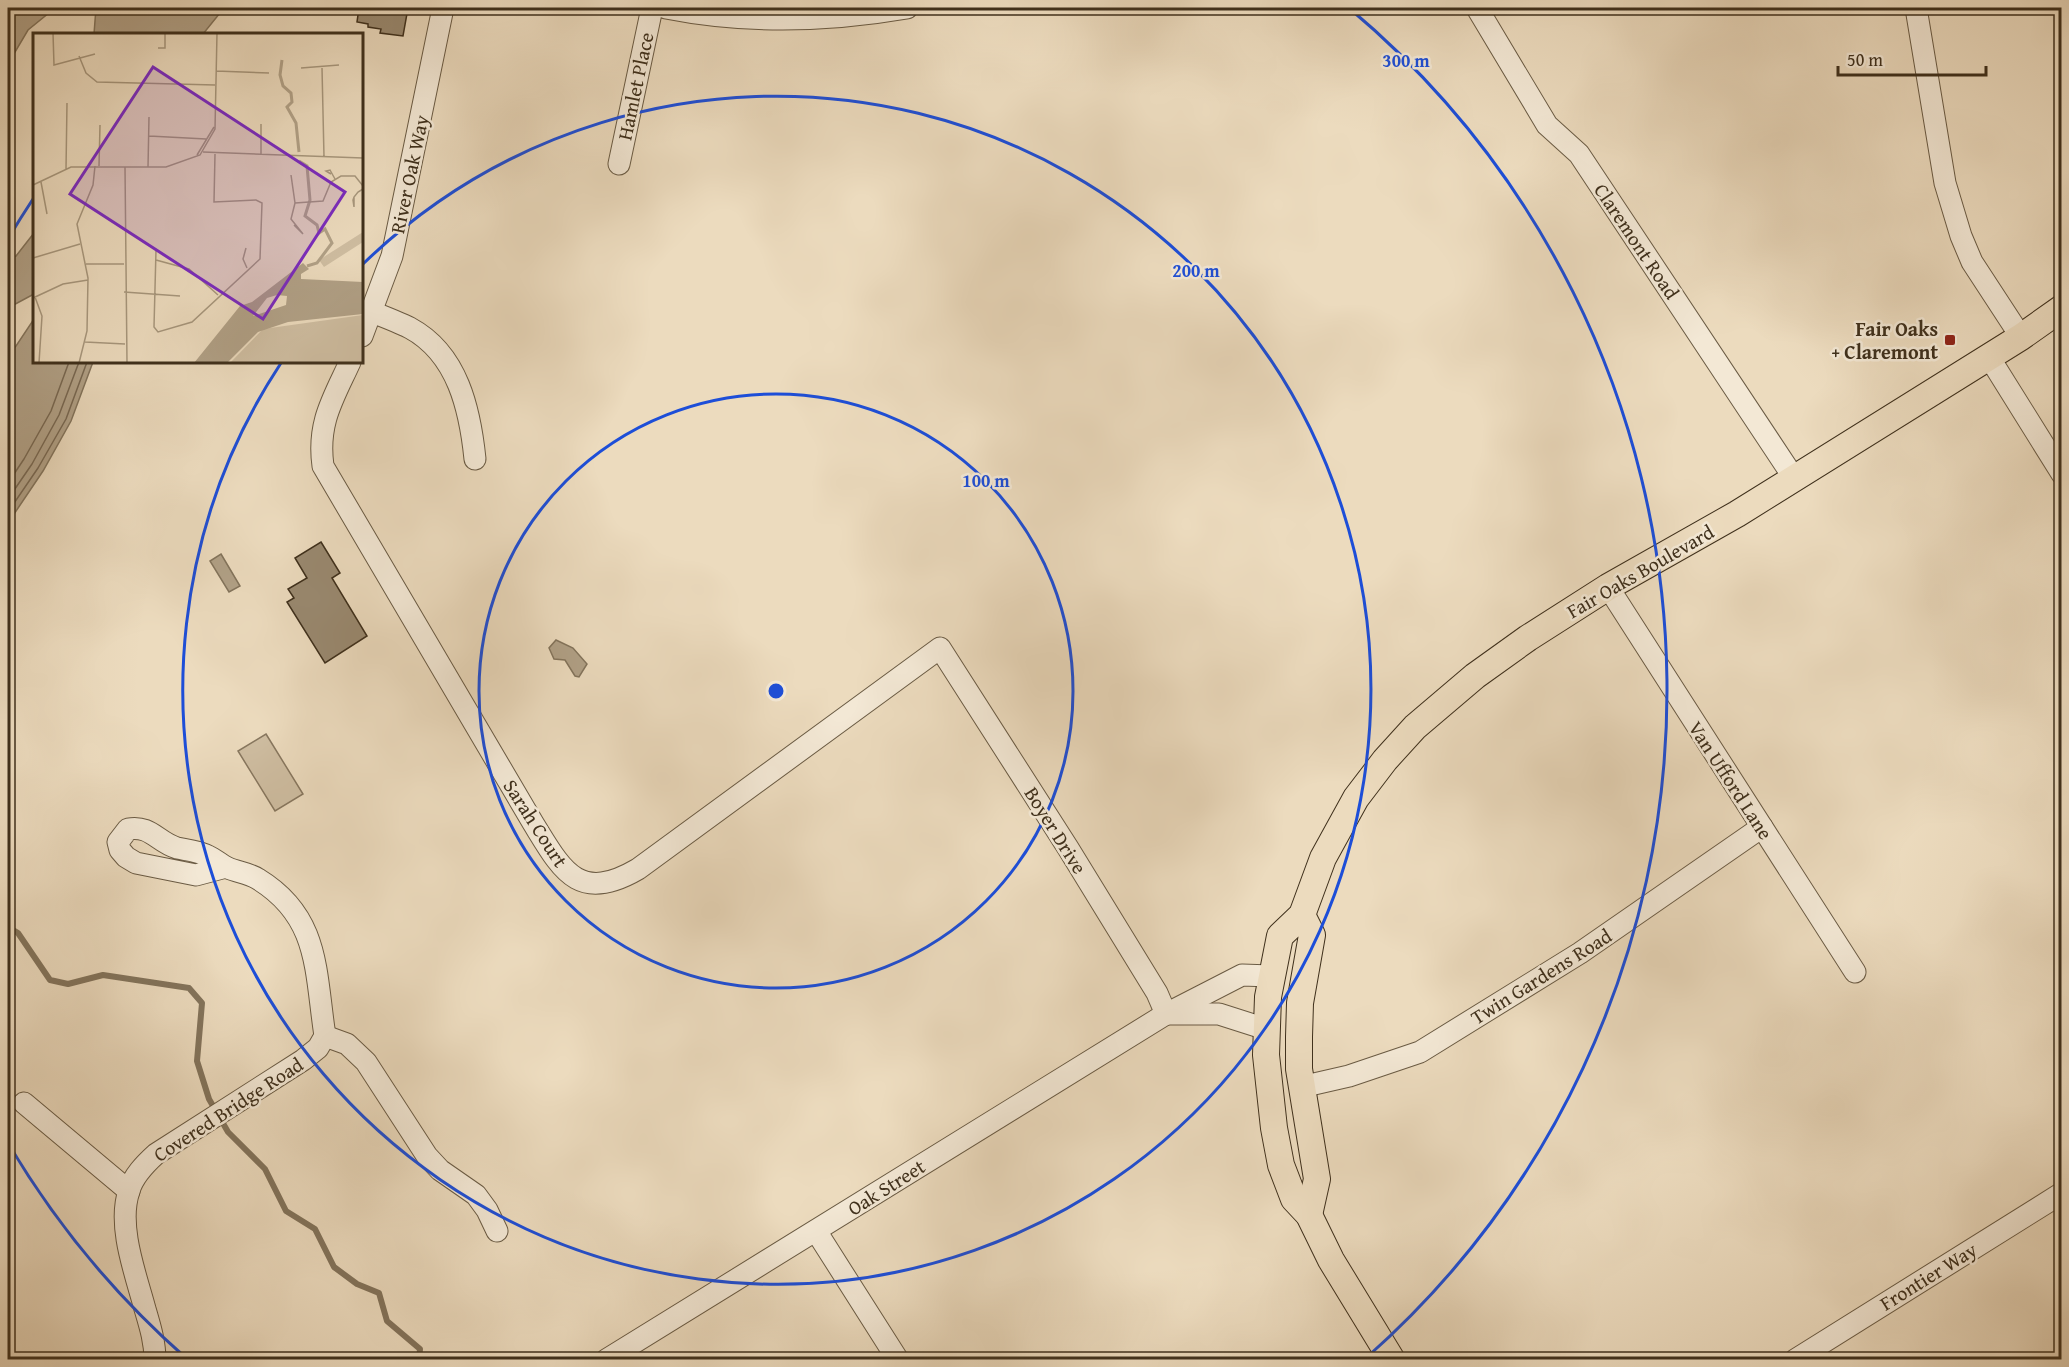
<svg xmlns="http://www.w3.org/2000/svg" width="2069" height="1367" font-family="'Gentium Book Plus',serif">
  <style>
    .green { fill: #cfbea2; stroke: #87775f; stroke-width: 1.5 }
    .water { fill: #b1a187; stroke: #83745c; stroke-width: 1.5 }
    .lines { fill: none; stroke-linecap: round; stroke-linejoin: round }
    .shore { stroke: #786852; stroke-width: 1.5 }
    .stream { stroke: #83745c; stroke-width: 6 }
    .building { fill: #998970; stroke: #3f301c; stroke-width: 1.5 }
    .minor-casing { stroke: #6a5b44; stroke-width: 23 }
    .major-casing { stroke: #3f301c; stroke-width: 28 }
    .minor { stroke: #f3e8d5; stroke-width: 21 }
    .major { stroke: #ecdbbe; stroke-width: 26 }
    .ring { fill: none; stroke: #1d4ed8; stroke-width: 3 }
    .poi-dot { fill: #8f2418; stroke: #f3e8d5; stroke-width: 2 }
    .labels { text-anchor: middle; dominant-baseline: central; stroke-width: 5; stroke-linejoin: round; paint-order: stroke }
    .street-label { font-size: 20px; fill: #3f301c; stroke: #f3e8d5 }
    .poi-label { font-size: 20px; font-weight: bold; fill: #3f301c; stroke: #f3e8d5; text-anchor: end }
    .inset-river { fill: none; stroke: #b1a187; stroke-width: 3 }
    .inset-road { fill: none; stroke: #a7977d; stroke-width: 1.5 }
    .view { fill: #7b2cbf; fill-opacity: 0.15; stroke: #7b2cbf; stroke-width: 3 }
    .inset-edge { fill: none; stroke: #3f301c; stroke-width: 3 }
    .centre { fill: #1d4ed8; stroke: #f3e8d5; stroke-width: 3 }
    .ring-label { font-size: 18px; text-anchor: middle; font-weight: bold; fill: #1d4ed8; stroke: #f3e8d5; stroke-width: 5; stroke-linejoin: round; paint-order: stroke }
  </style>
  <rect width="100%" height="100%" fill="#ecdbbe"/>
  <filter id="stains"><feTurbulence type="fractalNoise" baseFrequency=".00333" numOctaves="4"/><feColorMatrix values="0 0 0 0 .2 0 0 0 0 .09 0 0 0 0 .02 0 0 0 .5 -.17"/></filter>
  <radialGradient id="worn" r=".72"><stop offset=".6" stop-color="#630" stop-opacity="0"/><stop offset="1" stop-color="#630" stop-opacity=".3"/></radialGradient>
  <path class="green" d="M266,734L303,794L275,811L238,751Z"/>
  <g class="water">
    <path d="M8,8H55L28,30L8,64Z"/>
    <path d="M96,8H224L203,34H94Z"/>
    <path d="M34,233V294L8,308V259L16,256Z"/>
    <path d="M34,319V362H93L71,421L43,471L8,523V354L16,346Z"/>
    <path d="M221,554L240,586L229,592L210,561Z"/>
    <path d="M556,640L573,648L587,664L579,677L575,676L565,660L554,659L549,648Z"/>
  </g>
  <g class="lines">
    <g class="shore">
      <path d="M8,483L24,459L51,411L69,362"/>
      <path d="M8,499L32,464L59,415L79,362"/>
      <path d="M8,512L38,468L66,419L87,362"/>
    </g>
    <path class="stream" d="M8,927L18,933L50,980L68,984L103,975L189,988L202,1003L197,1061L209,1099L228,1132L265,1169L286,1211L315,1229L334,1267L357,1284L379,1293L387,1321L420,1349L419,1360"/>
  </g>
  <g class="building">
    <path d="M359,8H408L403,36L380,33L381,29L368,27V24L357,22Z"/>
    <path d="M321,542L340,573L332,578L367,636L325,663L287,602L294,598L288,589L307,578L295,558Z"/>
  </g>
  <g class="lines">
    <defs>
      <g id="minor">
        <path d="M666,8C747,24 826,22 907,8"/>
        <path d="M1477,8L1547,125L1579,154L1794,478"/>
        <path d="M1916,8L1945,183L1961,236L1972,262L2021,337"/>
        <path d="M619,164L652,8"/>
        <path d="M372,312C385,317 398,322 410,328C458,354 470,410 475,459"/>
        <path d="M362,336L392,256L443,8"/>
        <path d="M1989,357L2062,474"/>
        <path d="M350,362C333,399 317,423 323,466L533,823C562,870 578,904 638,869L940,648L1068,848L1157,993L1166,1014"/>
        <path d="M1608,587L1855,972"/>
        <path d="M226,867L196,875L136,863L126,857L120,850L118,842L128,829C151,825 157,842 177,848C187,850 199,851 208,856C215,859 221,865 228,868C237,872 249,873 258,879C320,917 315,971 325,1036"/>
        <path d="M1169,1014H1219L1266,1029"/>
        <path d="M325,1036L347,1044L366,1062L427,1156L440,1170L476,1195L487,1210L497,1231"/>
        <path d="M1301,1087L1349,1076L1420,1052L1580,953L1762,827"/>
        <path d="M24,1103L129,1191"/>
        <path d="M816,1231L898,1360"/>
        <path d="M155,1360C155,1342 150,1326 145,1309C136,1275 117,1226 129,1191C133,1176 145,1164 156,1154L303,1060L318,1048L325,1036"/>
        <path d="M606,1360L1166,1014L1242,975L1271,976"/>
        <path d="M1795,1360L2062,1193"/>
      </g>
      <g id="major">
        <path d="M1302,915L1312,935L1300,1003L1299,1037V1069L1317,1179L1309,1215"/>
        <path d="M1392,1360L1331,1260L1309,1215L1294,1199L1281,1165L1274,1128L1266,1055L1268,997L1280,936L1302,915L1323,858L1356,798L1385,760L1415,727L1475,676L1528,638L1608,587L1737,514L2021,337L2062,308"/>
      </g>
    </defs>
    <use href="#minor" class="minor-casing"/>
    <use href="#major" class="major-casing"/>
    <use href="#minor" class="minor"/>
    <use href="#major" class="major"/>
  </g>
  <g class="ring">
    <circle cx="776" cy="691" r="297"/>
    <path d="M363 264A594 594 0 1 1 281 363"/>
    <path d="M186 1358A891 891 0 0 1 8 1143M8 239A891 891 0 0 1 33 199M1349 8A891 891 0 0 1 1366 1358"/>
  </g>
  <rect class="poi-dot" x="1944" y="334" width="12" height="12" rx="3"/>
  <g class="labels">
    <g class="street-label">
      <text transform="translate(635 86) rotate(-78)">Hamlet Place</text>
      <text transform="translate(409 174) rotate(-78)">River Oak Way</text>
      <text transform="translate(1637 241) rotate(56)">Claremont Road</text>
      <text transform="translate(1640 571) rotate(-30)">Fair Oaks Boulevard</text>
      <text transform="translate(1731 780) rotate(57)">Van Ufford Lane</text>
      <text transform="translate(536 823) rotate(57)">Sarah Court</text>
      <text transform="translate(1056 830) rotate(58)">Boyer Drive</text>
      <text transform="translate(1541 976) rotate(-32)">Twin Gardens Road</text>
      <text transform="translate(228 1109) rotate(-33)">Covered Bridge Road</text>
      <text transform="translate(886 1187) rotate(-32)">Oak Street</text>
      <text transform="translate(1928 1276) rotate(-32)">Frontier Way</text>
    </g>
    <g class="poi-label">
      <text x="1938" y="328">Fair Oaks<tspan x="1938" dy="23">+ Claremont</tspan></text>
    </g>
  </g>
  <g transform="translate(33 33)">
    <rect width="330" height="330" fill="#ecdbbe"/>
    <path d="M330,199V209L291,234L286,227ZM330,282V330H197L230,296Z" fill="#cfbea2"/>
    <path d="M270,230L276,236L268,241V246L330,249V281L255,289L225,299L194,330H161L207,273L219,269ZM244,262L254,263L253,272L220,283L234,265Z" fill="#b1a187" fill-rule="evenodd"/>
    <path class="inset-river" d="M249,27L247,42L250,53L258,60L259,69L254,74L263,90L266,119M266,128L274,133L277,167L272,183L284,192L286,200L292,196L299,210L284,230L274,233"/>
    <path class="inset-road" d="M20,0L21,32L62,21M125,15H132V0M46,23L53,40L64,49L182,52M268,35L306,32M289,35L291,124M183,38L236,40M116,103L173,106M170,119L330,125M164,122L181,94M228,122V91M66,133L67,92M92,134L94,330M115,134L116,84M33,136L34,70M298,141L293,138L297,137L302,146M258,142L262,170M8,149L14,181M0,152L38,134H133L167,122L182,96L184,0M321,164V174L320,167L321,164L325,159L330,156M262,170L290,168L298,149L308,143H322L330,153M261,192L270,201L258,186L262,170M213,215L210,226L214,235M123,217L121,294L125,299L159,289L227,226L229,170L223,167L181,169L182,121M0,225L47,211M123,227L156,236L185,262M53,231H91M91,259L147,263M2,264L9,283L6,330M0,265L30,251L55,247M52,309L92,311M46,330L54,298L55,245L44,191L60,152L62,133"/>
    <path class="view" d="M120,34L312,159L230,286L37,161Z"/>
    <rect width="330" height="330" class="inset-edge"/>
  </g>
  <circle cx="776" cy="691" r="9" class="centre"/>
  <g class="ring-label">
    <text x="1406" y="67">300 m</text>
    <text x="1196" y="277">200 m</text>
    <text x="986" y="487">100 m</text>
  </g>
  <rect width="2069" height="1367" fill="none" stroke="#ecdbbe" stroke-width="30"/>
  <rect x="9" y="9" width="2051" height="1349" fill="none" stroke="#3f301c" stroke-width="3"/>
  <rect x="15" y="15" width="2039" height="1337" fill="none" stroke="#3f301c" stroke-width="1.5"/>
  <path d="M1838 66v9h148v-9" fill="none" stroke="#3f301c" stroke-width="3"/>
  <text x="1847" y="66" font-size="18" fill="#3f301c" stroke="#f3e8d5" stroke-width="4.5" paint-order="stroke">50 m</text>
  <rect width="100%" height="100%" filter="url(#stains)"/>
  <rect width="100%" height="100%" fill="url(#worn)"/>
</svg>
